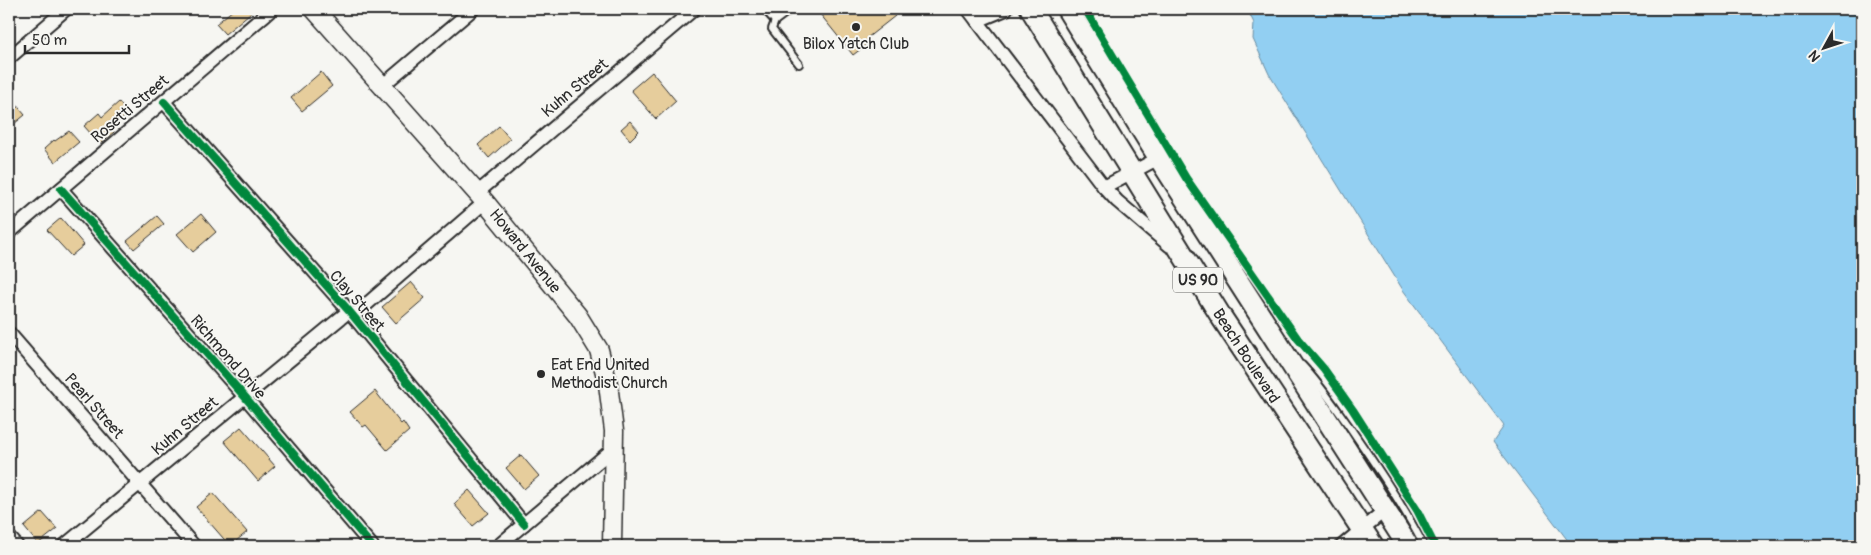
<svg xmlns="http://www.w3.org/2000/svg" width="1871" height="555" font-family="Pangolin,sans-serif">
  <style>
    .water { fill: #92cff2; stroke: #698da2 }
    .building { fill: #e6cd9c; stroke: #2b2b2b }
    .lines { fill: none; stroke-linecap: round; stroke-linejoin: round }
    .lane-casing { stroke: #2b2b2b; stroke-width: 10 }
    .street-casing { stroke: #2b2b2b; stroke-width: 16 }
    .secondary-casing { stroke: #2b2b2b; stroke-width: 21 }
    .primary-casing { stroke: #2b2b2b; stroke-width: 24 }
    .lane { stroke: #f6f6f2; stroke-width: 6 }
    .street { stroke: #f6f6f2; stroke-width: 12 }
    .secondary { stroke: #f6f6f2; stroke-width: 18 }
    .primary { stroke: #f6f6f2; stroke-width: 20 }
    .cycleway-casing { stroke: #f6f6f2; stroke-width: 11 }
    .cycleway { stroke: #00873e; stroke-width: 8 }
    .poi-dot { fill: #2b2b2b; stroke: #f6f6f2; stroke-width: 2 }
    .labels { text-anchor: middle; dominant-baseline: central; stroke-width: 4; stroke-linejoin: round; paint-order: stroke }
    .shield { fill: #f6f6f2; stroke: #686867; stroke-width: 1 }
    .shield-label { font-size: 15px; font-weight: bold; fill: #2b2b2b }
    .poi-label { font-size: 16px; fill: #2b2b2b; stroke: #f6f6f2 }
    .street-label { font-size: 16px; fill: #2b2b2b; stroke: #f6f6f2 }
  </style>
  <rect width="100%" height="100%" fill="#f6f6f2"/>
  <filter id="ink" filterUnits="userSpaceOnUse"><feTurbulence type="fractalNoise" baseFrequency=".02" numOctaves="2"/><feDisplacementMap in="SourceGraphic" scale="10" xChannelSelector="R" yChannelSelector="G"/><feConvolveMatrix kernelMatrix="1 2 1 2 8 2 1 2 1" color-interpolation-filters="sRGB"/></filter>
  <g filter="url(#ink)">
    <path class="water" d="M1247,9H1862V546H1572L1493,442L1504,426L1403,290L1269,74L1253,39L1254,23Z"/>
    <g class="building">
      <path d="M234,9H255L225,34L216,24Z"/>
      <path d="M816,9H889L895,16L867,38L870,42L853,55Z"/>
      <path d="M321,72L332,86L302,111L291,98Z"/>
      <path d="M652,72L676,101L656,119L631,90Z"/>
      <path d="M9,96L25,115L9,128Z"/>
      <path d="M119,102L128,114L112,128L114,132L100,144L84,126L99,113L102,117Z"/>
      <path d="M630,121L639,131L630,140L621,129Z"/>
      <path d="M499,126L510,139L489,158L478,145Z"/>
      <path d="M69,131L79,142L55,162L44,149L54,140L55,141Z"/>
      <path d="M201,214L216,232L193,252L177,234Z"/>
      <path d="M157,216L164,224L134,249L127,241Z"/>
      <path d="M61,218L84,245L71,256L47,230Z"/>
      <path d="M411,282L425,298L396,323L382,307Z"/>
      <path d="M375,391L401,424L403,422L409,431L387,450L366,425L363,427L350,412Z"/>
      <path d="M241,427L275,466L258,481L224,441Z"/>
      <path d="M521,455L539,476L524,489L506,468Z"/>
      <path d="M469,490L489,513L473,526L454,504Z"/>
      <path d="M213,493L247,532L230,546L196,507Z"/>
      <path d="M42,512L57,529L38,544L24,527Z"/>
    </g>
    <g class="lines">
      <defs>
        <g id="lane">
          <path d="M764,9L775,21L791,9"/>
          <path d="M775,21L772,29L799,64"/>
          <path d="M1302,365C1321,385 1335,407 1351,429C1377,467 1403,505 1424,546"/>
        </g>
        <g id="street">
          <path d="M968,9L1104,187L1117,201L1170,246"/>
          <path d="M977,21L1006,9"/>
          <path d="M9,58L66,9"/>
          <path d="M382,86L473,9"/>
          <path d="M164,102L349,311L524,524"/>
          <path d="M1104,187L1159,158"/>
          <path d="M61,189L245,397L372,546"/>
          <path d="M477,193L694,9"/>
          <path d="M9,233L272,9"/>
          <path d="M353,316L485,202"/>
          <path d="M9,333L194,546"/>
          <path d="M9,537L17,546"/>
          <path d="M64,546L349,311"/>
          <path d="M498,546L613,449"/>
          <path d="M1342,546L1385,510"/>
        </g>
        <path id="secondary" d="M314,9L485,202L578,316L599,350L608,384L614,431L612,546"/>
        <g id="primary">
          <path d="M1031,9L1222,318L1373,546"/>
          <path d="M1067,9L1159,158L1408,546"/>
        </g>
      </defs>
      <use href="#lane" class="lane-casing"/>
      <use href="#street" class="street-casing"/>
      <use href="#secondary" class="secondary-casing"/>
      <use href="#primary" class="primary-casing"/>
      <use href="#lane" class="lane"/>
      <use href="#street" class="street"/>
      <use href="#secondary" class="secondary"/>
      <use href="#primary" class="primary"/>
      <defs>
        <g id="cycleway">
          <path d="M1085,9L1186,178L1298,339L1324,369L1353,410L1417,510L1435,546"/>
          <path d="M164,102L349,311L524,524"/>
          <path d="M61,189L245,397L372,546"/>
        </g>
      </defs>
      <use href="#cycleway" class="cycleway-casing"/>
      <use href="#cycleway" class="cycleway"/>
    </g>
  </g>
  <g class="poi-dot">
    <circle cx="856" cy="27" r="5"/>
    <circle cx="541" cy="374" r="5"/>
  </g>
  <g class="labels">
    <rect class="shield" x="1173" y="267.5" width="50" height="25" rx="4"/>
    <g class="shield-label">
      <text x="1198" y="280">US 90</text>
    </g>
    <g class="poi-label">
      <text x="856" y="44">Bilox Yatch Club</text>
      <text x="551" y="365" text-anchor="start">Eat End United<tspan x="551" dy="18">Methodist Church</tspan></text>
    </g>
    <g class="street-label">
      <text transform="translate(575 88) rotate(-40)">Kuhn Street</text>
      <text transform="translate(130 109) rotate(-40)">Rosetti Street</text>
      <text transform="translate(525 251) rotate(51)">Howard Avenue</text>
      <text transform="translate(357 301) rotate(49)">Clay Street</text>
      <text transform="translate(1246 356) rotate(57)">Beach Boulevard</text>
      <text transform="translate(228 357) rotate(49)">Richmond Drive</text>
      <text transform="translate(94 406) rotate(49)">Pearl Street</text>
      <text transform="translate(185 426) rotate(-40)">Kuhn Street</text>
    </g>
  </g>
  <rect width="1871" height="555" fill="none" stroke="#f6f6f2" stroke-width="30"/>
  <rect x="15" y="15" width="1841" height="525" fill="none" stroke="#2b2b2b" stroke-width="2" filter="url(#ink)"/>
  <g transform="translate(1824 48) rotate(230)" stroke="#f6f6f2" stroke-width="4" paint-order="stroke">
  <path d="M0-4L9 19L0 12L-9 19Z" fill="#2b2b2b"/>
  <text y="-8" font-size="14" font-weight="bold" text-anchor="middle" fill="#2b2b2b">N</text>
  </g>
  <path d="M25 45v8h104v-8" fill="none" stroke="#2b2b2b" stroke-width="2.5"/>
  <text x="32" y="45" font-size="15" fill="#2b2b2b" stroke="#f6f6f2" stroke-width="4" paint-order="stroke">50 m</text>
</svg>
